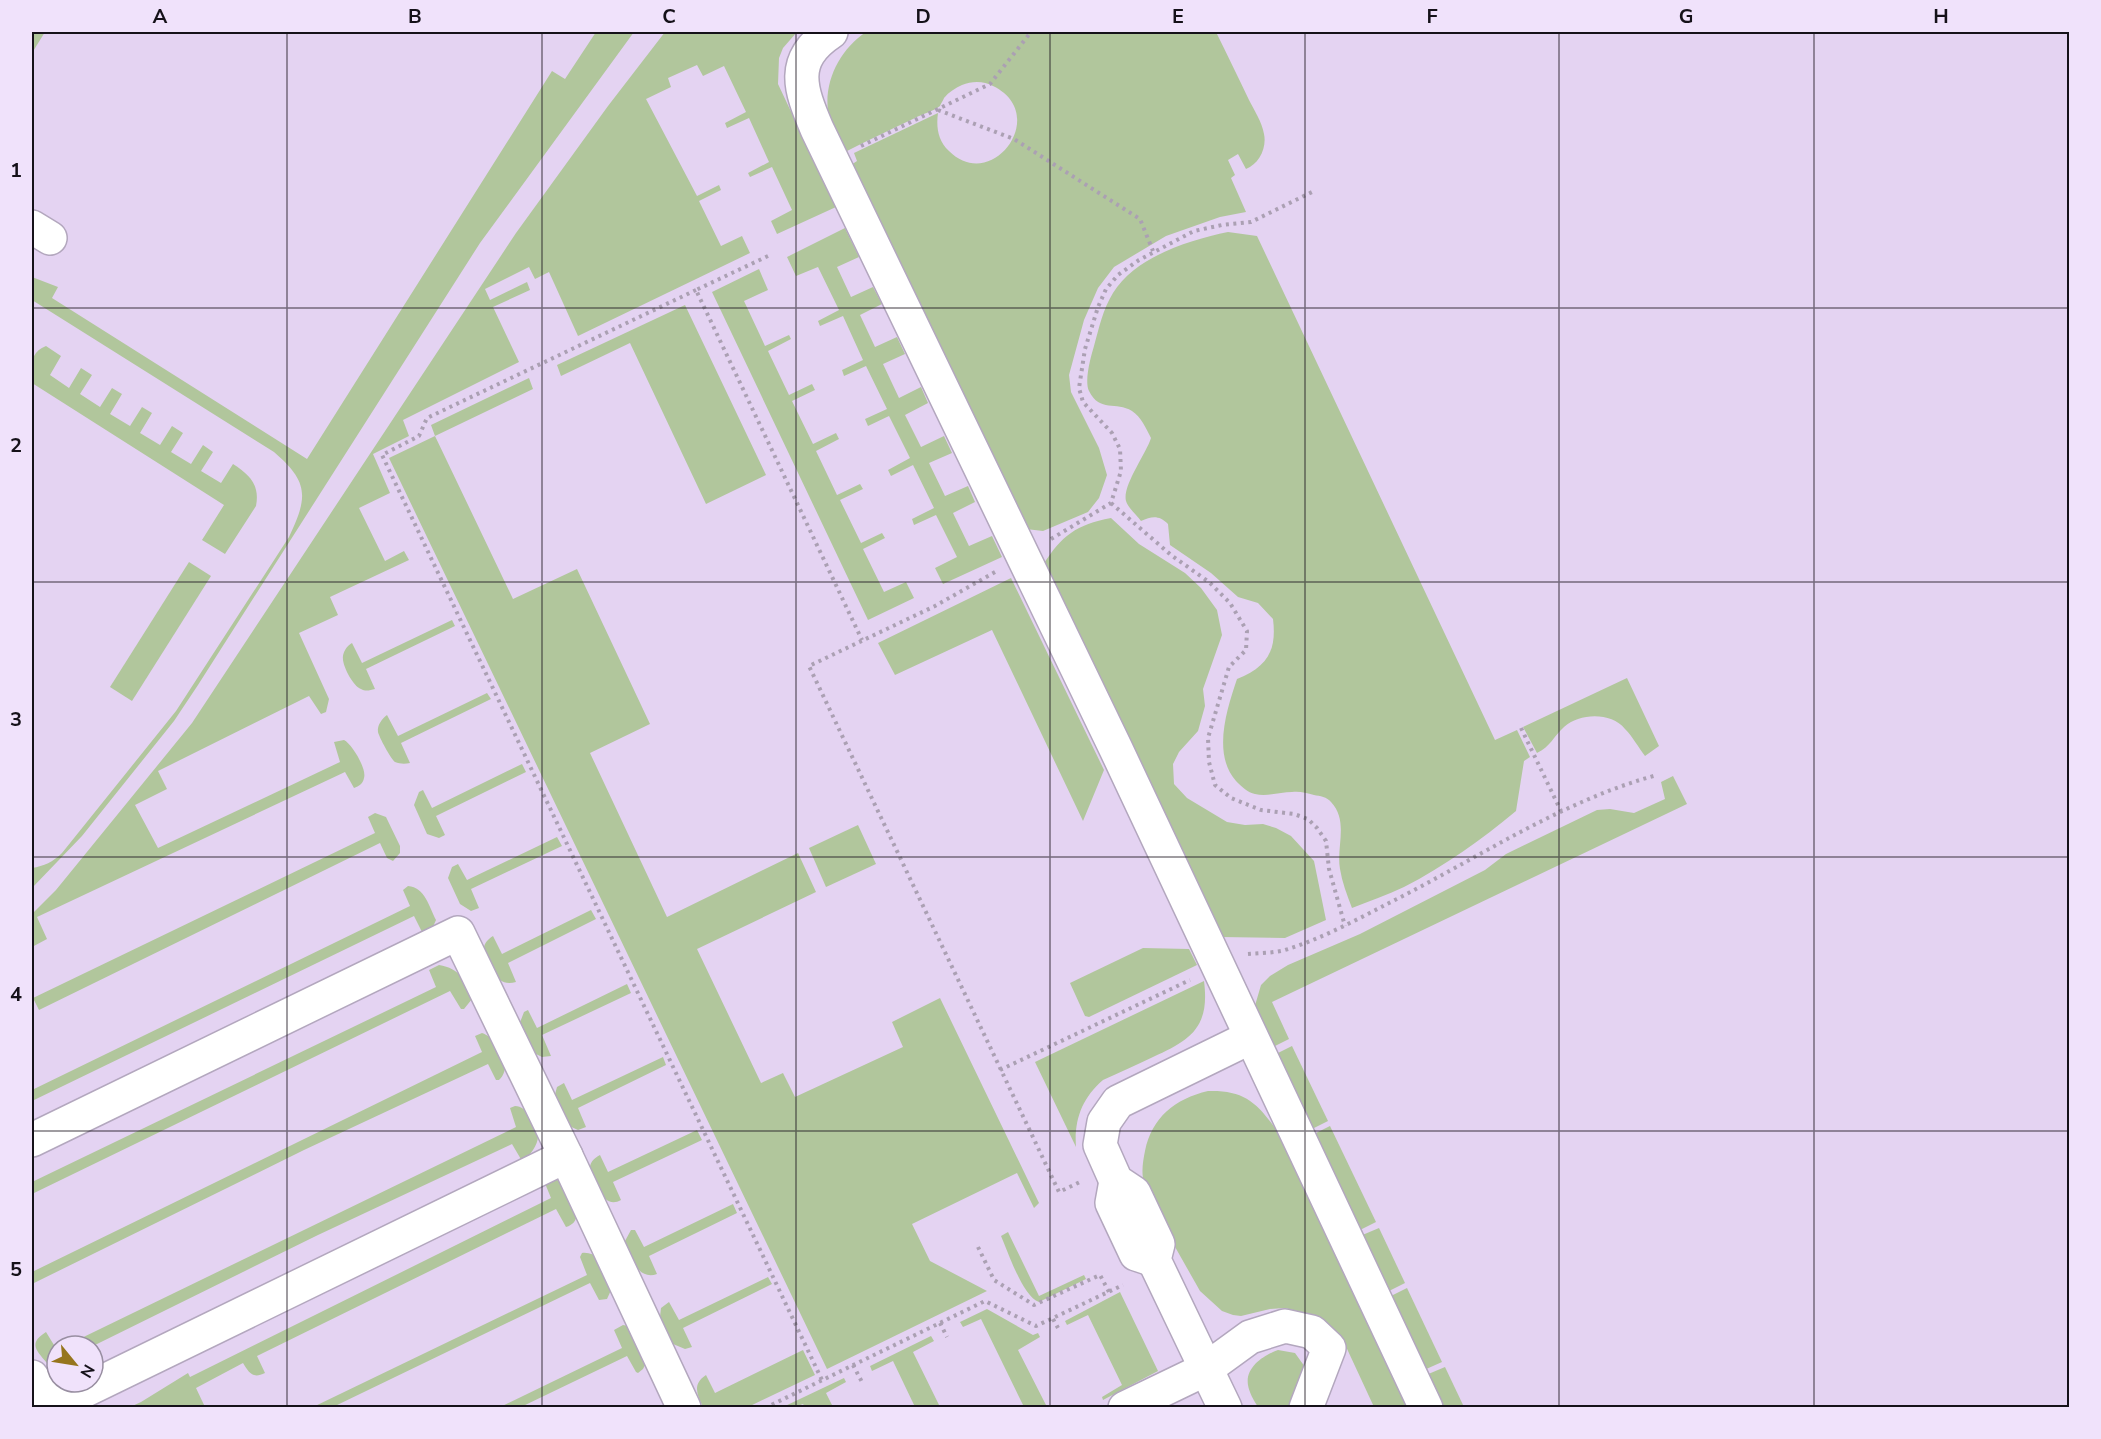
<svg xmlns="http://www.w3.org/2000/svg" width="2101" height="1439" font-family="'Nunito Sans',sans-serif">
  <style>
    .built { fill: #e4d3f2; fill-rule: evenodd }
    .green { fill: #b1c69c }
    .lines { fill: none; stroke-linecap: round; stroke-linejoin: round }
    .minor-casing { stroke: #b3a7be; stroke-width: 36 }
    .path { stroke: #aba0b3; stroke-width: 4; stroke-dasharray: 3 4.5; stroke-linecap: butt }
    .minor { stroke: #fff; stroke-width: 33 }
    .grid { fill: none; stroke: #151119; stroke-width: 1.5; stroke-opacity: 0.55 }
    .neatline { fill: none; stroke: #151119; stroke-width: 2 }
    .grid-label { font-size: 20px; text-anchor: middle; font-weight: bold; fill: #151119 }
  </style>
  <rect width="100%" height="100%" fill="#f0e2fb"/>
  <path class="built" d="M32,32H2069V1407H32ZM57,1346H93V1382H57Z"/>
  <g class="green">
    <path d="M32,32H45L32,53Z"/>
    <path d="M596,32H634L480,243L198,685L174,721L82,836L32,888V868C44,866 53,862 62,853L176,711L289,537C308,497 309,482 274,452L32,300V277L58,287L52,298L307,459L552,71L565,79Z"/>
    <path d="M665,32H797L783,48L779,58L778,84L836,207L777,234L771,221L792,210L772,167L750,177L748,173L769,162L749,118L727,128L725,123L746,112L724,66L703,76L697,65L668,78L671,87L646,99L697,196L719,185L721,190L699,201L721,246L742,236L750,253L578,336L549,272L535,279L529,267L485,289L490,300L527,282L530,290L493,307L519,362L403,420L409,436L373,454L390,493L359,508L385,561L404,551L409,560L330,597L338,615L299,633L329,699L326,712L321,714L309,696L158,771L167,789L135,805L158,848L340,762L334,742L344,740C352,744 367,769 364,778C363,784 359,786 354,788L345,772L37,917L47,939L32,947V914L56,890L192,723L516,233L608,106Z"/>
    <path d="M866,32H1216C1227,54 1238,77 1249,100C1254,110 1262,122 1264,134C1267,148 1259,164 1246,169L1238,154L1228,160L1235,175L1231,178L1246,212L1220,217L1166,236L1114,267L1098,288L1084,320L1069,375L1071,392L1099,448L1107,475L1099,498L1088,512L1043,531L1026,529L851,165L857,161L854,153L938,113C936,127 938,141 949,151C992,194 1051,114 993,86C984,81 972,81 962,85C955,88 949,92 944,98C944,99 940,105 940,106C934,111 922,114 915,118C892,129 868,140 845,152C840,141 831,129 829,117C822,84 839,50 866,32Z"/>
    <path d="M845,228L859,257L837,267L851,297L873,287L882,304L860,315L875,347L897,337L905,354L883,364L899,398L921,387L928,403L905,415L921,447L944,436L952,453L929,463L945,496L968,486L975,502L953,513L969,546L992,536L1002,557L943,584L935,568L957,557L936,515L914,525L912,519L934,508L913,465L891,476L888,470L910,458L889,416L868,426L865,419L887,409L866,366L844,376L842,370L863,360L843,316L820,326L818,321L839,310L818,267L796,276L787,257Z"/>
    <path d="M1228,232L1257,236L1495,740L1517,730L1530,757L1524,761L1516,811C1481,840 1445,866 1404,887C1387,895 1369,901 1352,908C1347,895 1342,882 1340,869C1336,847 1349,821 1331,802C1327,797 1320,796 1314,795C1306,793 1300,791 1292,792C1280,792 1267,797 1255,794C1248,793 1241,786 1236,781C1212,754 1227,709 1237,679C1267,667 1277,651 1273,619L1258,603L1238,597L1211,573L1170,545L1168,524C1159,515 1152,516 1141,521C1137,515 1128,508 1126,501C1122,486 1146,454 1151,438C1146,428 1141,417 1132,411C1116,401 1100,413 1089,391C1084,381 1091,356 1094,346C1099,328 1103,309 1113,293C1135,257 1189,240 1228,232Z"/>
    <path d="M759,269L768,290L744,301L765,346L789,335L791,339L768,351L789,395L812,384L815,390L792,401L813,444L836,433L839,439L816,451L837,495L860,484L863,489L840,500L861,543L882,533L885,538L863,549L884,592L906,582L914,598L868,620L712,292Z"/>
    <path d="M685,305L766,475L706,504L630,343L561,376L557,365Z"/>
    <path d="M46,346L61,356L50,375L69,388L81,368L92,375L80,394L100,407L112,388L122,394L110,414L130,426L142,407L152,413L140,433L160,445L172,426L183,433L171,452L191,464L203,445L213,452L201,471L221,483L233,464C250,475 260,485 256,506L225,554L202,540L224,505L32,383C31,369 29,352 46,346Z"/>
    <path d="M529,378L533,389L435,436L513,599L577,569L650,724L590,753L667,917L798,853L816,892L697,949L761,1083L783,1073L795,1097L903,1047L892,1022L940,998L1039,1203L1034,1208L1017,1173L912,1224L930,1261L987,1291L827,1369L389,458L435,436L431,425Z"/>
    <path d="M1111,518L1139,544L1185,573L1201,588L1217,610L1222,635L1203,689L1205,706L1198,731L1179,752L1173,764L1174,784L1187,798L1227,822L1245,825L1263,824L1276,828L1291,836L1314,861L1326,920L1285,938L1220,937L1043,565C1062,535 1076,525 1111,518Z"/>
    <path d="M189,562L211,576L132,701L110,687Z"/>
    <path d="M1011,578L1104,770L1083,821L992,630L895,675L878,643Z"/>
    <path d="M452,620L455,626L366,669L375,689C370,690 366,692 361,689C353,686 344,668 343,660C342,652 347,646 352,643L362,663Z"/>
    <path d="M1627,678L1659,746L1645,756C1638,747 1633,737 1625,729C1611,712 1580,713 1564,727C1554,736 1550,747 1537,753L1523,727Z"/>
    <path d="M487,693L491,699L401,743L410,763C405,764 400,764 395,762C391,759 379,737 378,732C377,725 382,719 387,715L398,736Z"/>
    <path d="M522,764L526,772L436,816L445,835L439,838L427,834L414,805L419,792L423,790L432,808Z"/>
    <path d="M1673,776L1687,804L1272,1002L1289,1039L1271,1048L1254,1009L1261,985L1270,976L1288,965L1360,934L1485,870L1506,854L1597,810L1610,809L1634,813L1665,799L1661,782Z"/>
    <path d="M375,813L386,817L400,846V853L393,861L387,858L380,843L39,1010L33,998L375,833L368,817Z"/>
    <path d="M858,825L876,864L826,887L809,848Z"/>
    <path d="M557,837L562,846L471,889L479,908L471,911L460,904L448,878L452,867L458,864L467,880Z"/>
    <path d="M408,886C425,887 429,907 436,920L432,929L422,932L414,916L32,1101V1090L410,906L403,890Z"/>
    <path d="M591,910L596,919L508,963L516,982C496,988 491,967 484,952C483,944 487,940 493,936L502,954Z"/>
    <path d="M1143,948L1189,949L1197,965L1089,1017L1085,1016L1070,983Z"/>
    <path d="M439,965C460,968 466,982 472,999L464,1009H461L450,991L32,1194V1182L436,987L429,970Z"/>
    <path d="M1204,981C1210,1027 1191,1040 1153,1057C1137,1065 1120,1072 1103,1080C1082,1098 1074,1120 1076,1147L1035,1062Z"/>
    <path d="M627,984L631,993L542,1035L551,1056L542,1057L534,1053L519,1025L524,1012L528,1010L537,1028Z"/>
    <path d="M482,1033C498,1038 514,1067 499,1080H496L488,1064L304,1150L32,1284V1272L482,1052L475,1036Z"/>
    <path d="M1292,1046L1328,1121L1310,1130L1274,1055Z"/>
    <path d="M663,1057L666,1065L578,1108L586,1127L578,1130L567,1125L554,1098L557,1087L564,1083L572,1100Z"/>
    <path d="M1208,1091C1242,1090 1256,1101 1275,1128L1409,1407H1374L1342,1338L1328,1326L1313,1315L1285,1308L1270,1309L1241,1316L1233,1315L1222,1311L1200,1291L1170,1238L1173,1236L1159,1206L1156,1208C1152,1200 1145,1191 1144,1183C1141,1172 1143,1161 1145,1151C1152,1117 1175,1099 1208,1091Z"/>
    <path d="M515,1106C527,1106 537,1124 538,1136C538,1145 530,1156 522,1161L512,1144L318,1235L93,1346H65L516,1127L510,1108Z"/>
    <path d="M1330,1126L1376,1222L1358,1231L1312,1135Z"/>
    <path d="M697,1130L702,1140L613,1182L621,1200C603,1210 596,1183 590,1170C589,1163 594,1158 600,1155L608,1172Z"/>
    <path d="M556,1179L560,1182L577,1214C576,1221 573,1225 566,1227L556,1209L257,1356L265,1373C253,1379 249,1373 243,1363L196,1388L205,1407L128,1408L141,1402L188,1373L190,1377L551,1198L544,1181Z"/>
    <path d="M733,1204L737,1213L649,1256L657,1274C638,1281 629,1256 625,1241L631,1230H635L644,1247Z"/>
    <path d="M1379,1228L1405,1283L1387,1292L1360,1236Z"/>
    <path d="M1008,1232L1039,1296L1084,1275L1086,1279L1039,1302C1023,1297 1008,1252 1001,1236Z"/>
    <path d="M582,1253C602,1251 605,1273 612,1288L607,1299L599,1300L590,1283L333,1407L311,1408L587,1275L580,1257Z"/>
    <path d="M768,1277L772,1284L683,1328L692,1347L685,1349L673,1344L660,1317L661,1308L669,1302L679,1320Z"/>
    <path d="M1407,1288L1442,1362L1424,1370L1389,1297Z"/>
    <path d="M1120,1292L1158,1371L1103,1400L1102,1397L1122,1385L1088,1315L1067,1325L1065,1321Z"/>
    <path d="M987,1309L1033,1335L1038,1333L1040,1337L1018,1350L1047,1407H1024L981,1319L963,1327L960,1322Z"/>
    <path d="M623,1325L628,1326L646,1363L643,1369L638,1373L636,1372L627,1356L521,1407L498,1408L622,1348L614,1330Z"/>
    <path d="M46,1332L57,1350V1365L51,1368C40,1353 25,1345 46,1332Z"/>
    <path d="M931,1336L934,1341L913,1352L940,1407H915L893,1361L872,1371L870,1366Z"/>
    <path d="M803,1350L815,1375L748,1407H703C697,1395 692,1384 706,1375L715,1393Z"/>
    <path d="M1278,1350L1295,1353L1305,1367L1295,1407H1258C1254,1401 1249,1392 1248,1385C1245,1367 1264,1355 1278,1350Z"/>
    <path d="M1445,1367L1464,1407H1441L1426,1375Z"/>
    <path d="M844,1378L846,1382L826,1393L833,1407H805L803,1404L795,1407H783Z"/>
  </g>
  <g class="lines">
    <defs>
      <g id="minor">
        <path d="M831,32C789,60 800,89 817,129L1116,749L1426,1408"/>
        <path d="M32,227L50,238"/>
        <path d="M32,1140L458,933L566,1156L684,1408"/>
        <path d="M1116,1181L1112,1203L1136,1254L1154,1260"/>
        <path d="M32,1377L51,1406"/>
        <path d="M49,1408L566,1156"/>
        <path d="M1125,1408L1206,1369L1250,1337L1285,1326L1312,1332L1329,1348L1306,1408"/>
        <path d="M1225,1408L1154,1260L1158,1244L1134,1193L1116,1181L1100,1145L1104,1122L1118,1102L1251,1037"/>
      </g>
    </defs>
    <use href="#minor" class="minor-casing"/>
    <g class="path">
      <path d="M938,110L1014,139L1140,219L1153,251"/>
      <path d="M861,146L990,84L1031,32"/>
      <path d="M768,256L696,290L862,640"/>
      <path d="M696,290L427,418L419,436L382,455L822,1380"/>
      <path d="M1111,503L1171,555L1209,582L1230,603L1247,631L1246,650L1229,667L1208,738L1209,762L1215,785L1231,798L1261,810L1294,814L1308,819L1317,828L1326,841L1329,869L1345,926"/>
      <path d="M1051,539L1111,503L1121,471L1120,449L1112,433L1083,402L1079,388L1085,349L1098,307L1106,289L1118,275L1139,260L1194,231L1222,225L1251,222L1312,192"/>
      <path d="M995,572L935,606L809,666L1059,1192L1082,1181"/>
      <path d="M1521,728L1561,811"/>
      <path d="M1248,954C1260,953 1273,953 1285,950C1321,939 1356,920 1389,903C1477,859 1561,801 1657,775"/>
      <path d="M1000,1070L1190,980"/>
      <path d="M978,1247L994,1280L1034,1305L1100,1275L1109,1292"/>
      <path d="M1053,1319L1058,1328"/>
      <path d="M940,1323L947,1337"/>
      <path d="M853,1365L863,1384"/>
      <path d="M765,1408L985,1301L1036,1326L1123,1285"/>
    </g>
    <use href="#minor" class="minor"/>
  </g>
  <path class="grid" d="M287,32V1408M542,32V1408M796,32V1408M1050,32V1408M1305,32V1408M1559,32V1408M1814,32V1408M32,308H2070M32,582H2070M32,857H2070M32,1131H2070"/>
  <rect width="2101" height="1439" fill="none" stroke="#f0e2fb" stroke-width="66"/>
  <g transform="translate(75 1364) rotate(120)"><circle r="28" fill="#f0e2fb" stroke="#988ea1" stroke-width="1.5"/>
  <path d="M0-4.5L10 22L0 15L-10 22Z" fill="#96751d"/>
  <text y="-9" font-size="16" font-weight="bold" text-anchor="middle" fill="#151119">N</text>
  </g>
  <rect x="33" y="33" width="2035" height="1373" class="neatline"/>
  <g class="grid-label">
    <text x="160" y="23">A</text>
    <text x="415" y="23">B</text>
    <text x="669" y="23">C</text>
    <text x="923" y="23">D</text>
    <text x="1178" y="23">E</text>
    <text x="1432" y="23">F</text>
    <text x="1686" y="23">G</text>
    <text x="1941" y="23">H</text>
    <text x="16" y="177">1</text>
    <text x="16" y="452">2</text>
    <text x="16" y="726">3</text>
    <text x="16" y="1001">4</text>
    <text x="16" y="1276">5</text>
  </g>
</svg>
